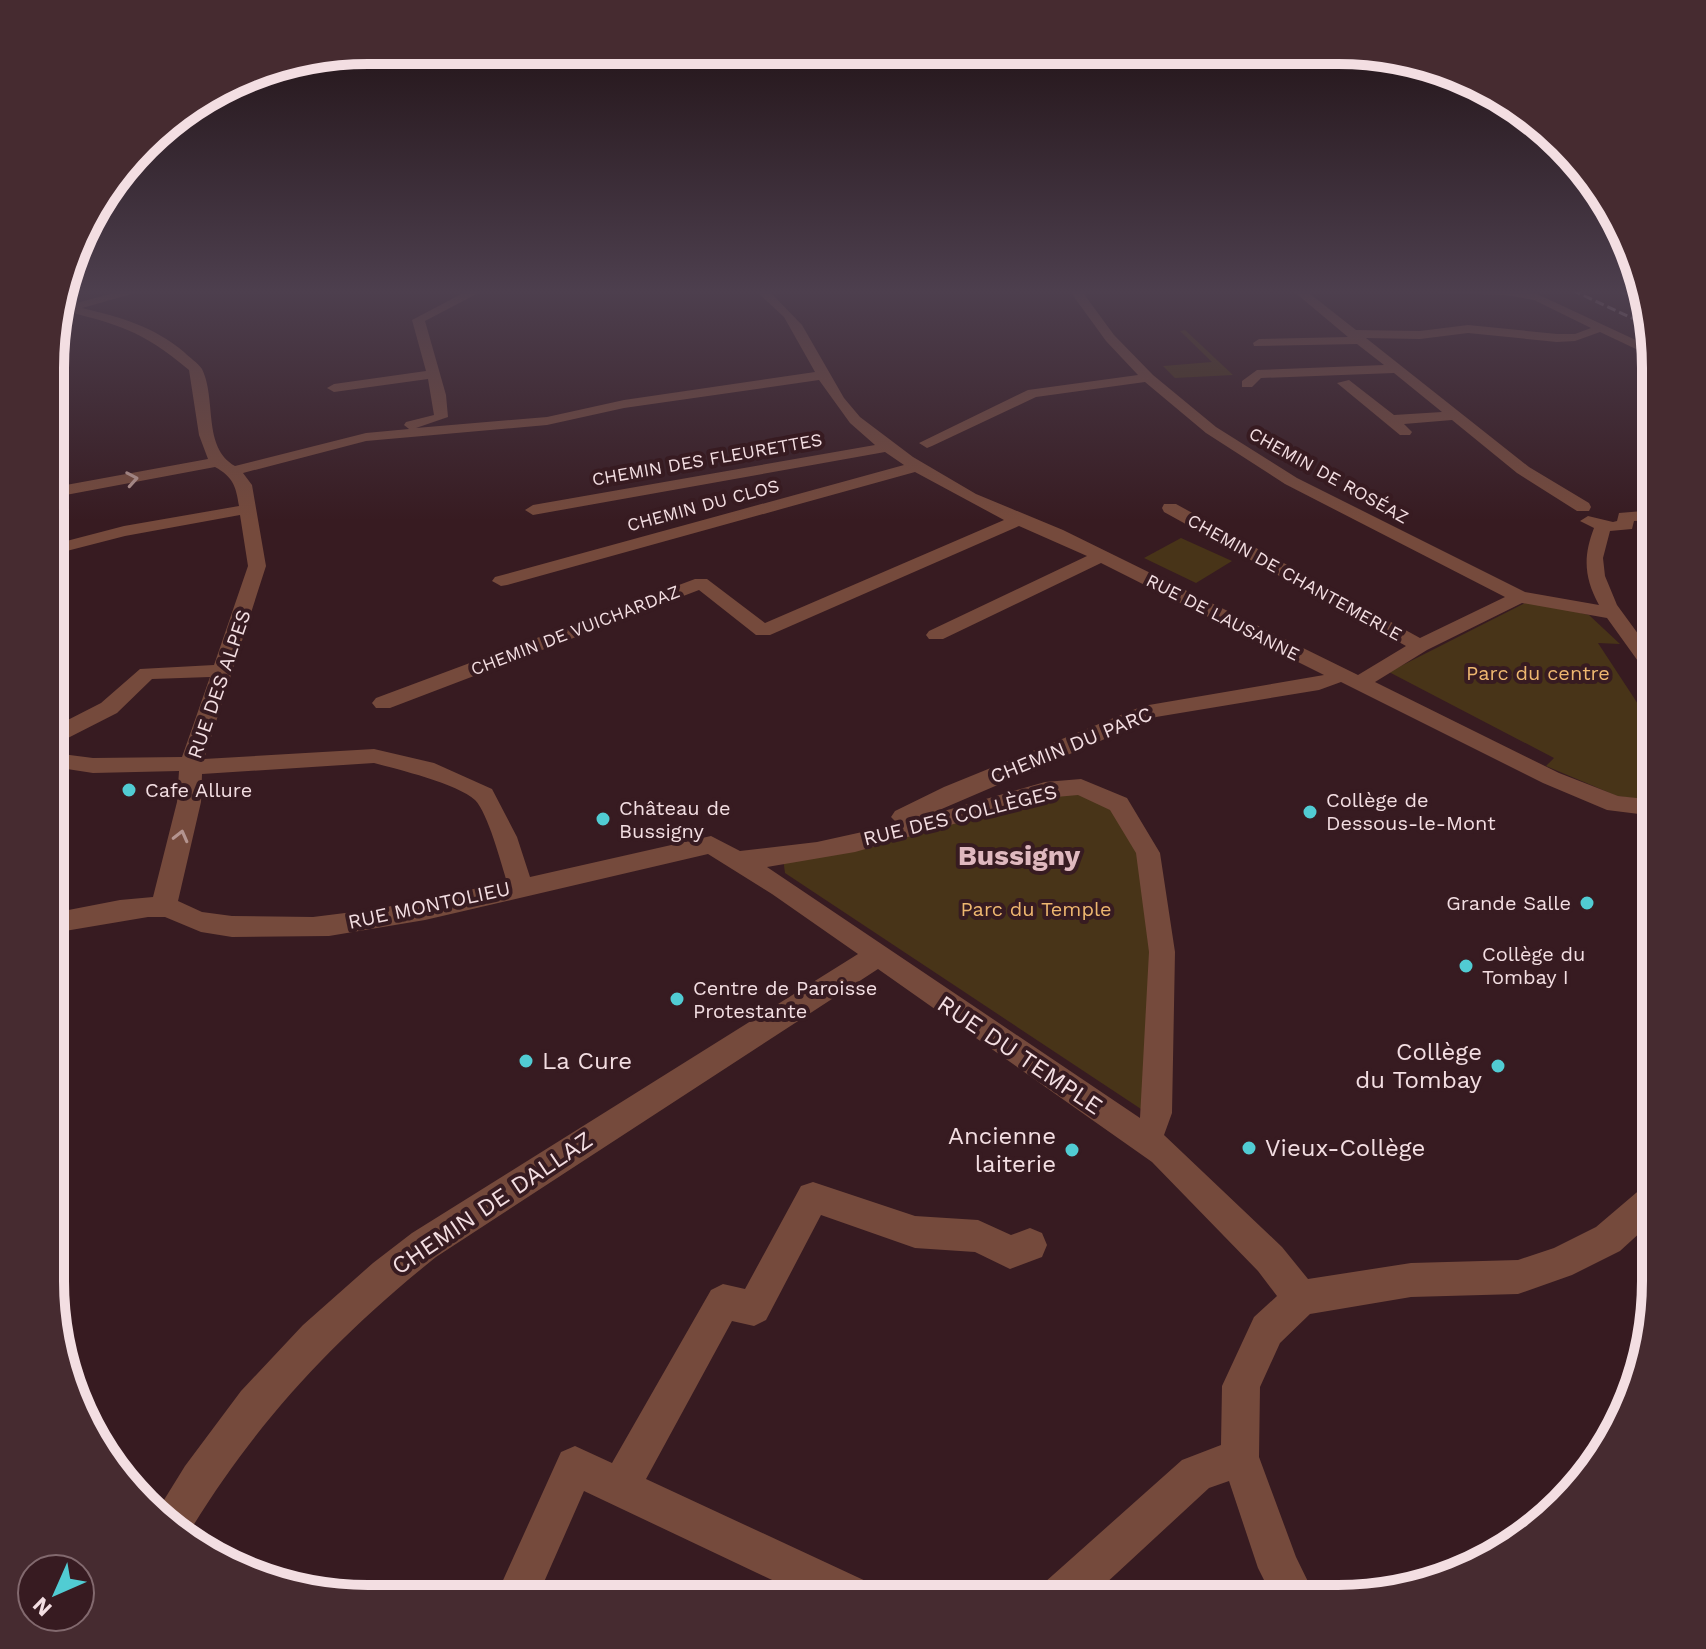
<svg xmlns="http://www.w3.org/2000/svg" width="1706" height="1649" font-family="'Work Sans',sans-serif">
  <style>
    .green { fill: #483418 }
    .lines { fill: none; stroke-linecap: round; stroke-linejoin: round }
    .minor { fill: #754a3c; fill-rule: evenodd }
    .rail { stroke: #bca4a9; stroke-width: 3; stroke-dasharray: 9 4; stroke-linecap: butt }
    .oneway { stroke: #b4948f }
    .poi-dot { fill: #51ccd3; stroke: #371b21; stroke-width: 3 }
    .labels { text-anchor: middle; dominant-baseline: central; stroke-width: 8; stroke-linejoin: round; paint-order: stroke }
    .far-street-label { font-size: 18px; fill: #f3dee2; stroke: #371b21 }
    .park-label { font-size: 20px; fill: #eeb770; stroke: #371b21 }
    .street-label { font-size: 20px; fill: #f3dee2; stroke: #371b21 }
    .poi-label { font-size: 20px; fill: #f3dee2; stroke: #371b21; text-anchor: start }
    .near-poi-label { font-size: 24px; fill: #f3dee2; stroke: #371b21; text-anchor: end }
    .near-street-label { font-size: 24px; fill: #f3dee2; stroke: #371b21 }
    .district-label { font-size: 28px; font-weight: bold; fill: #dfb8bf; stroke: #371b21 }
    .rim { fill: none; stroke: #f3dee2; stroke-width: 10 }
  </style>
  <rect width="100%" height="100%" fill="#371b21"/>
  <g class="green">
    <path d="M1185,330L1233,375L1175,378L1163,366L1212,362L1180,331Z"/>
    <path d="M1181,538L1232,561L1196,583L1144,558Z"/>
    <path d="M1529,601L1589,615L1620,644L1598,643L1655,730V801L1617,796L1546,766L1554,758L1389,672Z"/>
    <path d="M1073,793L1100,800L1121,819L1138,852L1152,967L1144,1111L785,873L783,858L1053,794Z"/>
  </g>
  <g class="lines">
    <g class="minor">
      <path d="M125,290H146L82,308C120,317 153,326 184,352C189,357 198,363 202,369C217,400 202,447 235,466L366,433L409,429L404,425L406,422L434,415L428,379L334,392L327,388L334,384L426,371L412,320L469,290H484L425,321L446,395L448,417L416,428L547,417L624,400L815,372L784,317L755,290H768L802,325L844,398L860,417L913,457L976,494L1063,530L1358,675L1406,646L1164,512L1162,508L1164,504H1176L1420,638L1505,597L1285,484L1206,433L1145,382L1036,397L932,446L927,448L919,443L1028,390L1138,375L1106,341L1069,290H1081L1114,335L1153,375L1216,427L1297,478L1525,592L1599,605C1584,577 1583,557 1594,528L1580,521L1588,516L1613,522L1617,521L1619,513L1655,510V520L1634,521L1632,529L1610,531L1603,558L1605,576L1617,605L1655,657V677L1648,675L1607,618L1522,603L1427,650L1375,682L1559,773L1618,796L1655,800V816L1607,810L1543,783L1341,682L1319,690L1156,717L923,817L1045,782L1081,779L1127,798L1160,853L1175,952L1172,1113L1164,1135L1282,1247L1308,1279L1411,1263L1518,1260L1554,1248L1596,1227L1643,1187L1655,1182V1219L1620,1251L1572,1275L1518,1294L1411,1297L1310,1314L1280,1343L1260,1387L1259,1457L1296,1557L1316,1598H1273L1258,1568L1229,1481L1209,1488L1090,1598H1038L1044,1583L1182,1460L1221,1445L1222,1386L1254,1317L1277,1296L1258,1271L1152,1162L878,969L436,1257C334,1339 256,1422 188,1534L159,1508L185,1466L241,1391L303,1325L373,1263L412,1233L858,954L772,894L708,854L425,920L329,936L232,937L201,932L165,917H148L53,933V913L120,900L153,897L177,802L179,771L93,773L54,767V753L93,758L182,757L210,677L152,679L117,713L62,741L54,743V727L101,703L140,669L214,665L248,566L240,515L125,536L55,554V544L124,526L239,506C236,486 233,477 215,467L55,497V487L208,459L199,435L189,370C142,330 115,323 56,309L58,302L69,305ZM819,380L850,423L875,445L533,505L525,510L533,515L885,452L904,465L495,577L492,581L501,586L507,585L915,472L1004,520L765,623L707,579H695L376,698L372,703L376,708H390L699,590L756,635H770L1019,526L1087,556L929,631L926,635L929,639H943L1101,563L1324,675L1143,706L944,787L895,811L891,817L898,824L894,825L817,842L740,851L711,836L530,877L517,837L492,789L434,763L374,749L204,759L266,566L252,485L243,473L366,441L547,425L624,408ZM374,763C397,769 458,784 475,800C488,813 501,863 507,882L377,909L313,917L232,916L202,912L178,901L201,802L202,774ZM1078,795L1110,810L1136,853L1149,952L1140,1118L767,867L855,852L1045,798Z"/>
      <path d="M1292,290H1305L1356,330L1420,331L1468,325L1557,334H1575L1591,328L1534,300L1505,295L1440,293L1434,290H1516L1537,294L1655,349V358L1600,332L1575,341L1557,342L1468,333L1420,339L1366,338L1529,467L1589,503L1591,507L1589,511H1577L1517,473L1452,420L1404,424L1412,432L1410,435H1400L1337,383L1349,380L1394,415L1442,412L1394,373L1261,378L1252,387H1242V381L1257,370L1384,365L1357,344L1254,346L1253,343L1259,339L1348,337Z"/>
      <path d="M813,1182L915,1216L978,1220L1011,1235L1030,1228L1042,1233L1047,1245L1042,1257L1010,1269L975,1252L915,1248L821,1215L766,1320L754,1326L732,1321L646,1479L870,1583L876,1598H810L584,1491L537,1598H495L561,1452L575,1446L612,1463L711,1290L723,1284L745,1289L801,1186Z"/>
    </g>
    <g class="rail">
      <path d="M1572,290L1651,327"/>
      <path d="M1618,290L1647,307"/>
    </g>
  </g>
  <defs><path id="oneway-chevron" d="M-2-3.5L2.5 0L-2 3.5" fill="none" stroke-width="1.6" stroke-linecap="round" stroke-linejoin="round" transform="scale(2)"/></defs>
  <g class="oneway">
    <use href="#oneway-chevron" transform="translate(132 479) rotate(-10)"/>
    <use href="#oneway-chevron" transform="translate(181 836) rotate(-76)"/>
  </g>
  <linearGradient id="sky" x2="0" y2="1"><stop stop-color="#1e0f12"/><stop offset="0.56" stop-color="#4d3f4e"/><stop offset="1" stop-color="#4d3f4e" stop-opacity="0"/></linearGradient>
  <rect width="1706" height="521" fill="url(#sky)"/>
  <g class="poi-dot">
    <circle cx="129" cy="790" r="8"/>
    <circle cx="1310" cy="812" r="8"/>
    <circle cx="603" cy="819" r="8"/>
    <circle cx="1587" cy="903" r="8"/>
    <circle cx="1466" cy="966" r="8"/>
    <circle cx="677" cy="999" r="8"/>
    <circle cx="526" cy="1061" r="8"/>
    <circle cx="1498" cy="1066" r="8"/>
    <circle cx="1249" cy="1148" r="8"/>
    <circle cx="1072" cy="1150" r="8"/>
  </g>
  <g class="labels">
    <g class="far-street-label">
      <text transform="translate(707 459) rotate(-10)">CHEMIN DES FLEURETTES</text>
      <text transform="translate(1329 475) rotate(29)">CHEMIN DE ROSÉAZ</text>
      <text transform="translate(703 505) rotate(-15)">CHEMIN DU CLOS</text>
      <text transform="translate(1295 577) rotate(29)">CHEMIN DE CHANTEMERLE</text>
      <text transform="translate(1223 617) rotate(27)">RUE DE LAUSANNE</text>
      <text transform="translate(575 630) rotate(-21)">CHEMIN DE VUICHARDAZ</text>
    </g>
    <g class="park-label">
      <text x="1538" y="673">Parc du centre</text>
      <text x="1036" y="909">Parc du Temple</text>
    </g>
    <g class="street-label">
      <text transform="translate(219 684) rotate(-71)">RUE DES ALPES</text>
      <text transform="translate(1071 745) rotate(-22)">CHEMIN DU PARC</text>
      <text transform="translate(960 815) rotate(-14)">RUE DES COLLÈGES</text>
      <text transform="translate(429 905) rotate(-12)">RUE MONTOLIEU</text>
    </g>
    <g class="poi-label">
      <text x="145" y="790">Cafe Allure</text>
      <text x="1326" y="800">Collège de<tspan x="1326" dy="23">Dessous-le-Mont</tspan></text>
      <text x="619" y="808">Château de<tspan x="619" dy="23">Bussigny</tspan></text>
      <text x="1571" y="903" text-anchor="end">Grande Salle</text>
      <text x="1482" y="954">Collège du<tspan x="1482" dy="23">Tombay I</tspan></text>
      <text x="693" y="988">Centre de Paroisse<tspan x="693" dy="23">Protestante</tspan></text>
    </g>
    <g class="near-poi-label">
      <text x="1482" y="1052">Collège<tspan x="1482" dy="28">du Tombay</tspan></text>
      <text x="542" y="1061" text-anchor="start">La Cure</text>
      <text x="1056" y="1136">Ancienne<tspan x="1056" dy="28">laiterie</tspan></text>
      <text x="1265" y="1148" text-anchor="start">Vieux-Collège</text>
    </g>
    <g class="near-street-label">
      <text transform="translate(1020 1055) rotate(34)">RUE DU TEMPLE</text>
      <text transform="translate(492 1203) rotate(-34)">CHEMIN DE DALLAZ</text>
    </g>
    <g class="district-label">
      <text x="1019" y="855">Bussigny</text>
    </g>
  </g>
  <path d="M0 0H1706V1649H0ZM368 64H1338A304 304 0 0 1 1642 368V1281A304 304 0 0 1 1338 1585H368A304 304 0 0 1 64 1281V368A304 304 0 0 1 368 64Z" fill="#462b30" fill-rule="evenodd"/>
  <path class="rim" d="M368 64H1338A304 304 0 0 1 1642 368V1281A304 304 0 0 1 1338 1585H368A304 304 0 0 1 64 1281V368A304 304 0 0 1 368 64Z"/>
  <g transform="translate(56 1593) rotate(225)"><circle r="38" fill="#371b21" stroke="#82696e" stroke-width="2"/>
  <path d="M0-6L14 30L0 20L-14 30Z" fill="#51ccd3"/>
  <text y="-12" font-size="22" font-weight="bold" text-anchor="middle" fill="#f3dee2">N</text>
  </g>
</svg>
